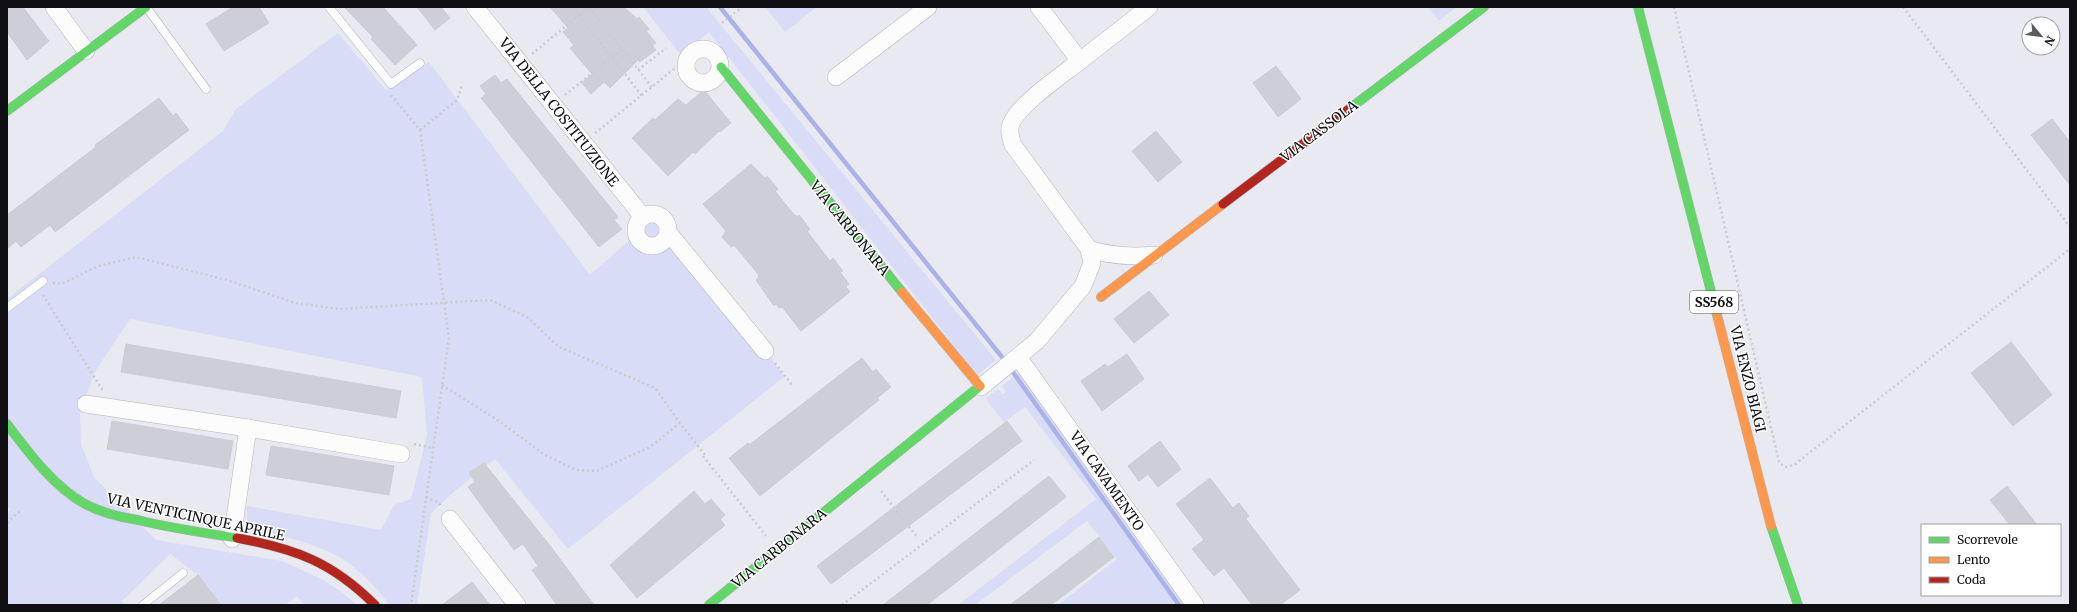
<svg xmlns="http://www.w3.org/2000/svg" width="2077" height="612" font-family="Merriweather,serif">
  <style>
    .green { fill: #d8dcf6 }
    .lines { fill: none; stroke-linecap: round; stroke-linejoin: round }
    .stream { stroke: #abb2e9; stroke-width: 4.5 }
    .building { fill: #cecfd6; stroke: #cccdd3 }
    .lane-casing { stroke: #b3b4ba; stroke-width: 9 }
    .street-casing { stroke: #b3b4ba; stroke-width: 18 }
    .fast-casing { stroke: #b3b4ba; stroke-width: 10 }
    .slow-casing { stroke: #b3b4ba; stroke-width: 10 }
    .jam-casing { stroke: #b3b4ba; stroke-width: 10 }
    .path { stroke: #cbcbce; stroke-width: 2.5; stroke-dasharray: 2 3; stroke-linecap: butt }
    .lane { stroke: #fcfcfd; stroke-width: 8 }
    .street { stroke: #fcfcfd; stroke-width: 17 }
    .fast { stroke: #63d668; stroke-width: 9 }
    .slow { stroke: #ff974d; stroke-width: 9 }
    .jam { stroke: #b3261e; stroke-width: 9 }
    .labels { text-anchor: middle; dominant-baseline: central; stroke-width: 3; stroke-linejoin: round; paint-order: stroke }
    .shield { fill: #fff; stroke: #56565a; stroke-width: 1 }
    .shield-label { font-size: 13px; font-weight: bold; fill: #0e0e13 }
    .street-label { font-size: 14px; fill: #0e0e13; stroke: #fff }
  </style>
  <rect width="100%" height="100%" fill="#e8e9f1"/>
  <g class="green">
    <path d="M643,7H706L996,360L977,375L709,32L681,55Z"/>
    <path d="M765,7H817L785,32Z"/>
    <path d="M1428,7H1457L1439,21Z"/>
    <path d="M338,33L386,90L429,62L590,275L656,217L785,376L568,549L495,459L456,490L431,513L417,605H390C378,589 361,572 344,560C317,543 281,536 251,528L247,519V506L381,530L394,505L411,499L427,435L422,377L130,319L94,373L80,415L81,444L94,477L156,540L282,561L322,579L343,593L356,605H304L297,596L285,605H221L198,575L170,554L122,601L125,605H7V513L10,510L7,505V299L223,131L236,109Z"/>
    <path d="M1021,371L1188,605H1058L1117,559L1087,521L975,605H958L1096,499L1025,407L1004,422L986,399L998,389L1003,394L1006,392L1002,386Z"/>
  </g>
  <g class="lines">
    <g class="stream">
      <path d="M720,7L1006,362"/>
      <path d="M1010,368L1179,605"/>
    </g>
  </g>
  <g class="building">
    <path d="M7,7H23L49,41L27,60L7,32Z"/>
    <path d="M233,7H259L269,23L224,51L206,24Z"/>
    <path d="M344,7H383L417,45L395,65L371,39L373,37Z"/>
    <path d="M417,7H441L450,18L435,30Z"/>
    <path d="M550,7H624L637,19L639,17L649,29L646,31L656,43L652,45L656,50L640,62L638,60L610,88L604,82L591,94L582,83L592,74L570,48L574,45L563,32L568,28Z"/>
    <path d="M1276,66L1301,99L1278,117L1253,83Z"/>
    <path d="M495,75L501,83L507,79L618,217L614,220L622,229L599,247L481,98L486,94L480,86Z"/>
    <path d="M704,90L731,123L720,132L719,131L695,154L693,152L668,176L632,138L653,118L655,120L678,99L686,105Z"/>
    <path d="M159,98L173,116L176,113L189,130L55,232L50,225L21,247L16,241L7,249V215L96,147L95,145Z"/>
    <path d="M2052,119L2070,142V185L2031,135Z"/>
    <path d="M1156,131L1182,162L1158,182L1132,151Z"/>
    <path d="M751,164L765,178L767,176L778,189L775,191L790,210L797,217L799,215L810,229L807,231L830,261L833,258L843,271L840,272L849,284L846,287L850,292L801,331L782,307L779,308L776,304L774,306L756,280L759,277L758,274L734,245L731,247L722,237L726,231L703,204Z"/>
    <path d="M1149,291L1169,315L1134,343L1114,319Z"/>
    <path d="M2011,342L2052,395L2013,426L1971,373Z"/>
    <path d="M126,344L401,391L396,418L121,372Z"/>
    <path d="M1127,354L1144,379L1102,411L1081,381L1105,364L1108,367Z"/>
    <path d="M862,358L873,372L876,369L891,387L877,398L879,400L760,496L729,458L748,443L749,445Z"/>
    <path d="M112,421L233,441L228,469L107,449Z"/>
    <path d="M1007,421L1022,441L831,584L817,566Z"/>
    <path d="M1160,441L1181,469L1158,487L1148,474L1139,481L1128,466Z"/>
    <path d="M271,446L394,466L389,495L266,475Z"/>
    <path d="M484,463L551,547L594,605H557L532,570L538,566L523,544L514,550L468,487L475,482L469,473Z"/>
    <path d="M1049,476L1066,497L927,605H883Z"/>
    <path d="M1210,478L1233,508L1239,503L1249,516L1246,519L1300,590L1280,605H1252L1224,568L1214,576L1192,549L1204,540L1176,504Z"/>
    <path d="M2007,486L2037,525H2010L1990,500Z"/>
    <path d="M694,491L705,504L711,499L725,515L720,519L725,525L637,598L610,565Z"/>
    <path d="M1099,537L1114,557L1051,605H1010Z"/>
    <path d="M198,575L221,605H159Z"/>
    <path d="M472,582L490,605H442Z"/>
  </g>
  <g class="lines">
    <defs>
      <g id="lane">
        <path d="M329,7L391,84L420,63"/>
        <path d="M147,8L206,89"/>
        <path d="M7,308L43,281"/>
        <path d="M143,605L183,573"/>
      </g>
      <g id="street">
        <path d="M54,7L86,51"/>
        <path d="M475,7L643,217"/>
        <path d="M1039,7L1080,61C1062,75 1019,104 1011,124C1008,131 1011,139 1013,145L1089,249"/>
        <circle cx="703" cy="66" r="17"/>
        <path d="M1080,61L1149,7"/>
        <path d="M836,77L928,7"/>
        <circle cx="652" cy="230" r="16"/>
        <path d="M668,232L765,351"/>
        <path d="M1018,357L1195,605"/>
        <path d="M981,387L1037,341L1083,286L1092,263L1089,249C1110,256 1132,257 1154,255"/>
        <path d="M86,404L248,428L401,454"/>
        <path d="M450,519L517,605"/>
        <path d="M232,539L248,428"/>
      </g>
      <g id="fast">
        <path d="M1638,7L1717,315"/>
        <path d="M721,67L902,292"/>
        <path d="M1349,109L1484,7"/>
        <path d="M7,111L146,7"/>
        <path d="M7,424C29,453 53,486 85,504C102,513 119,517 138,520C170,528 204,533 237,538"/>
        <path d="M1771,526L1798,605"/>
        <path d="M709,605L980,386"/>
      </g>
      <g id="slow">
        <path d="M902,292L980,386"/>
        <path d="M1101,297L1223,204"/>
        <path d="M1717,315L1771,526"/>
      </g>
      <g id="jam">
        <path d="M1223,204L1349,109"/>
        <path d="M237,538C296,549 332,562 375,605"/>
      </g>
    </defs>
    <use href="#lane" class="lane-casing"/>
    <use href="#street" class="street-casing"/>
    <use href="#fast" class="fast-casing"/>
    <use href="#slow" class="slow-casing"/>
    <use href="#jam" class="jam-casing"/>
    <g class="path">
      <path d="M573,7L642,96"/>
      <path d="M589,7L652,87"/>
      <path d="M1674,7L1779,462L1785,467L1794,465L2070,249"/>
      <path d="M1903,7L2070,227"/>
      <path d="M722,23L742,7"/>
      <path d="M532,54L589,7"/>
      <path d="M638,70L666,48"/>
      <path d="M391,95L420,130L449,338L411,605"/>
      <path d="M565,95L622,49"/>
      <path d="M420,130L457,100L462,85"/>
      <path d="M595,133L674,69L686,67"/>
      <path d="M53,283L62,284L98,266L136,257L227,280L295,303L339,309L490,300L527,317L559,347L655,388L680,423"/>
      <path d="M43,295L103,391"/>
      <path d="M775,363L792,385"/>
      <path d="M442,385L496,419L545,455L576,470L597,471L650,447L680,423L705,455"/>
      <path d="M414,444L433,448"/>
      <path d="M703,456L766,536"/>
      <path d="M881,491L917,537"/>
      <path d="M426,497L438,502L442,507"/>
      <path d="M7,523L21,510"/>
      <path d="M842,605L1034,460"/>
    </g>
    <use href="#lane" class="lane"/>
    <use href="#street" class="street"/>
    <use href="#fast" class="fast"/>
    <use href="#slow" class="slow"/>
    <use href="#jam" class="jam"/>
  </g>
  <g class="labels">
    <rect class="shield" x="1690" y="291" width="48" height="22" rx="3"/>
    <g class="shield-label">
      <text x="1714" y="302">SS568</text>
    </g>
    <g class="street-label">
      <text transform="translate(559 112) rotate(52)">VIA DELLA COSTITUZIONE</text>
      <text transform="translate(1319 131) rotate(-37)">VIA CASSOLA</text>
      <text transform="translate(850 228) rotate(51)">VIA CARBONARA</text>
      <text transform="translate(1748 379) rotate(76)">VIA ENZO BIAGI</text>
      <text transform="translate(1107 481) rotate(55)">VIA CAVAMENTO</text>
      <text transform="translate(196 517) rotate(12)">VIA VENTICINQUE APRILE</text>
      <text transform="translate(779 548) rotate(-39)">VIA CARBONARA</text>
    </g>
  </g>
  <rect width="2077" height="612" fill="none" stroke="#0e0e13" stroke-width="16"/>
  <rect x="1921" y="524" width="140" height="72" fill="#ffffff" stroke="#9f9fa1"/>
  <rect x="1929" y="537" width="20" height="6" fill="#63d668" stroke="#9f9fa1"/>
  <text x="1957" y="544" font-size="12" fill="#0e0e13">Scorrevole</text>
  <rect x="1929" y="557" width="20" height="6" fill="#ff974d" stroke="#9f9fa1"/>
  <text x="1957" y="564" font-size="12" fill="#0e0e13">Lento</text>
  <rect x="1929" y="577" width="20" height="6" fill="#b3261e" stroke="#9f9fa1"/>
  <text x="1957" y="584" font-size="12" fill="#0e0e13">Coda</text>
  <g transform="translate(2041 36) rotate(119)"><circle r="19" fill="#ffffff" stroke="#9f9fa1"/>
  <path d="M0-3L7 15L0 10L-7 15Z" fill="#5a5b61"/>
  <text y="-6" font-size="11" font-weight="bold" text-anchor="middle" fill="#0e0e13">N</text>
  </g>
</svg>
